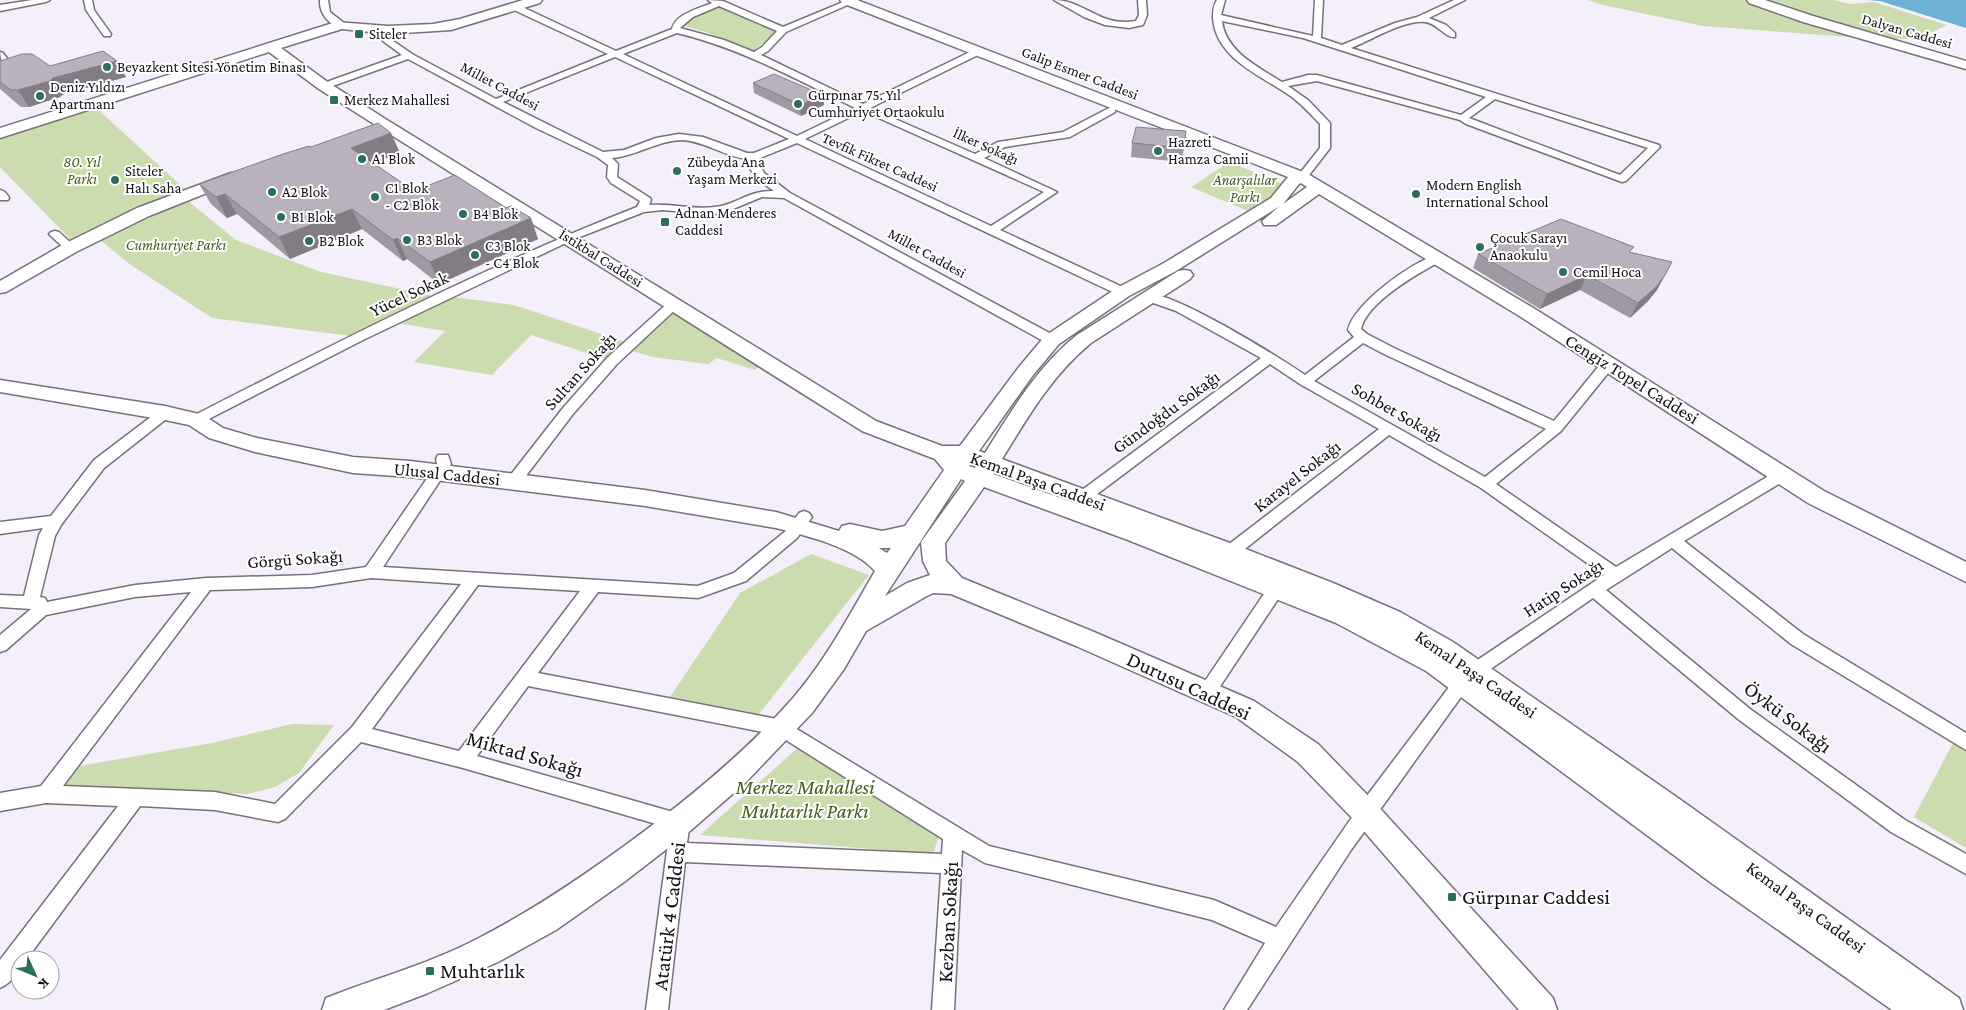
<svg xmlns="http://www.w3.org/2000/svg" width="1966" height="1010" font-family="'Crimson Pro',serif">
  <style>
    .green { fill: #cbdcae }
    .water { fill: #6bb1d4 }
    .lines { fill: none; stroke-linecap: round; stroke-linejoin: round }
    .street-casing { stroke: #77717c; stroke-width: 3 }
    .secondary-casing { stroke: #77717c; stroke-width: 3 }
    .street { fill: #fff; fill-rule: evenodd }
    .secondary { fill: #fff; fill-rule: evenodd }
    .wall { fill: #9f99a3 }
    .shaded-wall { fill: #827d85 }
    .building { fill: #b9b2be; stroke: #827d85 }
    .poi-dot { fill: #2d6d5b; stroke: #fff; stroke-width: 2 }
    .labels { text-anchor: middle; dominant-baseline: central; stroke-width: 4; stroke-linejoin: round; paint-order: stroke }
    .far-street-label { font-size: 15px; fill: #141116; stroke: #fff }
    .far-poi-label { font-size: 15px; fill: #141116; stroke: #fff; text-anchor: start }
    .far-park-label { font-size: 15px; font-style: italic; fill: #495c1a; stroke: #fff }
    .street-label { font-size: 18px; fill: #141116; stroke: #fff }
    .near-street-label { font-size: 21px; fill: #141116; stroke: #fff }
    .near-park-label { font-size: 21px; font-style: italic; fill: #495c1a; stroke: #fff }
    .near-poi-label { font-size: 21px; fill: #141116; stroke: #fff; text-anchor: start }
  </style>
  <rect width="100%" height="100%" fill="#f5eefb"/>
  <g class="green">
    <path d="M1588,0H1834L1850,4L1874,2L1947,25L1918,39L1863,38L1703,26L1603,5Z"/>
    <path d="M718,6L722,7L779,30L752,52L706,32L684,26L689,18Z"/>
    <path d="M95,107L186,190L116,217L73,242L0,167V137Z"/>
    <path d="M1229,162L1283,184L1277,194L1250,212L1191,187Z"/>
    <path d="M183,197L236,240L321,272L443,298L446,296L514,305L631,344L673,309L765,361L755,370L717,358L708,364L653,357L625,349L612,361L531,335L492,375L414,362L445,331L392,322L358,337L212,318L131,265L95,236Z"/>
    <path d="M811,554L869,575L758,715L670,697L740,593Z"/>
    <path d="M292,724L334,725L299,773L275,787L247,794L64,788L62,780L79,766L212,743Z"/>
    <path d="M1953,743L1966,752V848L1914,817Z"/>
    <path d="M800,746L941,830L933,854L700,835Z"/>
  </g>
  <path class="water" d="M1868,0H1966V28L1880,1Z"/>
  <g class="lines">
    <defs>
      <g id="street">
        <path d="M32,0H50L46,2L0,11V5Z"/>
        <path d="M84,0H92L94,10L111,34L110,36H104L86,10Z"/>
        <path d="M320,0H328L330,12L344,23V27C330,28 319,13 320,0Z"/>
        <path d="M708,0L723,1L783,27L848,0H859L786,32L768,51L761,55L863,104L976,49H982V53L870,108L975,154L998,142L1063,132L1109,108H1115V112L1070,137L1005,147L984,158L1057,192L1000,230L1127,289L1129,292L1127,295H1119L797,143L760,158L758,160L764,173L790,193L1057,337L1058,340L1057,343H1047L784,198L762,197L728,211L714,214L662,210L644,212L572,240L363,340L201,423H191L189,420L191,417C338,342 484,267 637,207L640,201L611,183L607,177L608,165L597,157L536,128L408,59L327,88H321V84L402,55L383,41L382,39L386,36L412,54L496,99L608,54L512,9V5H518L616,51L672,29C675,14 700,8 712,3ZM719,6L777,31L762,47L754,52L724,40L680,28L693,17ZM677,33C740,48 796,79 855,108L797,136L623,54ZM615,57L789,139L754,153H747L703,137L679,134L656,138L624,150L603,152L503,102ZM863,111L1044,192L991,226L805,139ZM683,140C707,142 725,157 748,159C748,174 763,183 774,191C749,190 736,205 715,207C693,210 671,203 649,205L651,200L650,198L617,177L618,164L612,158C637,156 658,140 683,140Z"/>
        <path d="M1054,0C1084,0 1101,28 1136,21L1139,15L1138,0H1146L1147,15L1143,25L1129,28L1105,25L1084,17Z"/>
        <path d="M1217,0H1225L1221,15L1313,36L1315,0H1323L1321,38L1342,45L1395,23L1417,17L1454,0H1465L1429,18L1446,25L1455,33V37C1445,38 1437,23 1425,22C1403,20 1372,40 1351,48L1659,145L1660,147L1626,181L1622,182L1466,124L1460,120L1317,81L1288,86L1308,100L1330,123V148L1306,179H1298L1297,177L1320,148V124C1311,114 1302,105 1292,97C1263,76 1216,60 1213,18C1213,12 1213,6 1217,0ZM1222,21L1303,38L1486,97L1461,115L1317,75H1308L1282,82C1258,67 1225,51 1222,21ZM1495,99L1648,148L1620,175L1469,118Z"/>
        <path d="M0,52L3,53L12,65L0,73V66L2,64Z"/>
        <path d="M0,190C5,191 7,194 9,198L8,200H0Z"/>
        <path d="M55,231L59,232L74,246L76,248L74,250H66L51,236L49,234L51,232Z"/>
        <path d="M1437,255L1443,259L1441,261C1417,274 1367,302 1361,329L1367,334L1396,349L1554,421L1603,361H1613L1615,364L1613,367L1561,431L1496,484L1616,567L1777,471H1787L1789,475L1787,479L1684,541L1803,634L1966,733V750L1791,644L1672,548L1606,590L1750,709L1905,820L1966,854V874L1891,832L1738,719L1593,598L1482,675L1476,677L1470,675L1467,670L1470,665L1604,575L1481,488L1389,435L1236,556L1230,558L1224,556L1222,552L1224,548L1379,429L1300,384L1270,364L1088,501L1083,502L1078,501L1076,497L1078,493L1261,358L1176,311L1145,300L1143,297L1145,294C1169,288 1280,358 1305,375L1354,337L1348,330C1354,304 1411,262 1437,255ZM1363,343L1386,355L1546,429L1485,477L1314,381Z"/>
        <path d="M674,300L680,304L678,307L617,364L573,414L519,485L514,486L509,485L507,481L509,477L563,408L607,358L670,301Z"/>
        <path d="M165,408L170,410L172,413L170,416L104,468L61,525L55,536L40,597L45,598L47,602L135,585L206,578L312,575L366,567L437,464L436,459L438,455H448L451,464L383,567L698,586L734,573L787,530L799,513L804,511L809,513L812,517L797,538L746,581L704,596L698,598L598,592L538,673L782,720L989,846L1214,900L1276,927L1366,797L1456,678L1462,676L1468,678L1471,683L1351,850L1247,1010H1224L1265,943L1212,920L985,863L962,850L954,1010H932L941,873L685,862L668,1010H646L670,828L463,768L361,742L285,819L278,822L215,810L140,806L26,960H20C20,972 11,983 0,988V960L118,806L46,803L0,811V793L41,786L191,592L135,597L46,615L6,650L0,652V635L31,609L0,607V595L24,596L39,535L43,528L0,534V522L51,516L94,460L160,410ZM371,578L461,584L352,727L275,804L215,792L63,786L210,590L312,587ZM478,585L580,591L459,751L372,729ZM528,686L778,735L943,839L942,854L687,843L690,822L687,816L477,756Z"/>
        <path d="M1276,583L1282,585L1284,589L1282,593L1213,697L1207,699L1201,697L1198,692L1201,687L1270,585Z"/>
      </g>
      <g id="secondary">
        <path d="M523,0H542L540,3L451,30L388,34L342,29L281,48L329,83L387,120L876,421L942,446H960L1019,367L1045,336L1117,288L1164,263L1271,198L1288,177L842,3L840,0H857L1308,174L1535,309L1824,491L1966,562V582L1808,503L1521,317L1319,194L1276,225H1264L1262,221L1280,206L1176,271L1129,296L1059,344L1033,375L979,451L985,453C1012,410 1037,367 1077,335L1178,271L1184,270L1190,271L1193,275L1190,279L1091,343C1052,375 1028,417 1002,459L1238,546L1333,583L1400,612L1453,642L1678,798L1959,998L1963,1010H1892L1710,882L1426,671L1336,623L1128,540L984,487L945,543L946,561L962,578L1094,632L1254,701L1318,744L1376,804L1553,998L1557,1010H1519L1356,822L1298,762L1236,717L1076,646L951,594L933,593L925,597L866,631L844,669L812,713L745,783L690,831L624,882L556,930L498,962L428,993L384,1010H322L326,998C376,978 429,964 477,939C530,912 579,879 627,844C686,801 745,753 793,698C826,660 850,614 875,571C854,547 807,536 776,528L645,506L410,477L353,473L255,452L209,438L189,425L165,420L0,392V380L165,406L203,415L223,428L257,438L353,457L410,461L645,490L776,512L839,531L842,526L850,524L882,531L905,526L944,470L935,459L862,431L377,126L319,89L269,52L0,138V128L336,22L388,26L433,24L460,19ZM1301,183L1307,187L1283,204L1299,184ZM971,464L976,466L975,468L969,466ZM994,473L1089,508L993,474ZM961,479L965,481L921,542L923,561L930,575L907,583L885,596ZM879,548H891L887,553Z"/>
        <path d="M1747,0H1765L1813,16L1966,61V69L1803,22L1749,3Z"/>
        <path d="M231,173L237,175L239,178L237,181L149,216L76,252L6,292L0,293V281L64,244L137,208Z"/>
      </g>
    </defs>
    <use href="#street" class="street-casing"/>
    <use href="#secondary" class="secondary-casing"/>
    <use href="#street" class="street"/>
    <use href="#secondary" class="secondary"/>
  </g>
  <g class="wall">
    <path d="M0,61L50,66L126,77L64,94L60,97L29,107H21L0,89Z"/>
    <path d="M753,83L823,95L824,105L801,116L754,93Z"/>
    <path d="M1186,131L1182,162L1131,157L1132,143Z"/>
    <path d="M311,147L400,153L373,163L414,191L538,239L439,284L407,259L403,261L362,229L290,259L237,214L227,218L211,204L199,184Z"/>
    <path d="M1631,253L1672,262L1657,290L1648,301L1630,318L1580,290L1540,309L1473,268L1478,254Z"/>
  </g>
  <g class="shaded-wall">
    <path d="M117,61L126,77L64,94L60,97L29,107L18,90L53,78Z"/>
    <path d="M823,95L824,105L801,116L800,105Z"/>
    <path d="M391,133L400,153L360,168L351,148Z"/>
    <path d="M225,194L237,214L227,218L216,197Z"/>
    <path d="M352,209L362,229L290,259L279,237Z"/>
    <path d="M531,218L538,239L439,284L430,262Z"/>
    <path d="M397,238L407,259L403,261L393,240Z"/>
    <path d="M1587,275L1580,290L1540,309L1547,294Z"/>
    <path d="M1665,275L1657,290L1648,301L1630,318L1638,303Z"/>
  </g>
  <g class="building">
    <path d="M103,51L117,61L53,78L50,81L18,90H11L0,82V61L22,54H32L50,66Z"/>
    <path d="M774,74L823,95L800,105L753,83Z"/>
    <path d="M378,123L391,133L351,148L414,191L455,175L506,208L511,206L531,218L430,262L397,238L393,240L352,209L279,237L225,194L216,197L199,184L283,154L309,146L311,147Z"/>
    <path d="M1136,127L1186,131L1183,148L1132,143Z"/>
    <path d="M1561,219L1634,247L1629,252L1672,262L1665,275L1656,287L1638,303L1587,275L1547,294L1478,254Z"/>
  </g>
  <g class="poi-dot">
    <rect x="354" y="29" width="10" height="10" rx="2.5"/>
    <circle cx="107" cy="67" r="5"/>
    <circle cx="40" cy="96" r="5"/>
    <rect x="329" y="95" width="10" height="10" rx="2.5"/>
    <circle cx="798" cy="104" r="5"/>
    <circle cx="1158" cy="151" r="5"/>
    <circle cx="362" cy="159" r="5"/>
    <circle cx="677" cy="171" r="5"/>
    <circle cx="115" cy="180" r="5"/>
    <circle cx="272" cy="192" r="5"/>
    <circle cx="1416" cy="194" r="5"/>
    <circle cx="375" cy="197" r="5"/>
    <circle cx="463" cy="214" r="5"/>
    <circle cx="281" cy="217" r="5"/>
    <rect x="660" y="217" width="10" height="10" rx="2.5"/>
    <circle cx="407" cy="240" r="5"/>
    <circle cx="309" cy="241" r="5"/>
    <circle cx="1480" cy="247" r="5"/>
    <circle cx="475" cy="255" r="5"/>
    <circle cx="1563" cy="272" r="5"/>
    <rect x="1447" y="892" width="10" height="10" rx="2.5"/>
    <rect x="425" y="966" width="10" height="10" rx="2.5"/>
  </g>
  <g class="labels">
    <g class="far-street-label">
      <text transform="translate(1907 31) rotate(16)">Dalyan Caddesi</text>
      <text transform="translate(1080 73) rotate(21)">Galip Esmer Caddesi</text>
      <text transform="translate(500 86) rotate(28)">Millet Caddesi</text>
      <text transform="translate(986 146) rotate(24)">İlker Sokağı</text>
      <text transform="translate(880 162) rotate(24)">Tevfik Fikret Caddesi</text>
      <text transform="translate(927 253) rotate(29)">Millet Caddesi</text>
      <text transform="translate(601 258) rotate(32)">İstikbal Caddesi</text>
    </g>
    <g class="far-poi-label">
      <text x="369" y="34">Siteler</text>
      <text x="117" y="67">Beyazkent Sitesi Yönetim Binası</text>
      <text x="50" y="87">Deniz Yıldızı<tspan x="50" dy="17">Apartmanı</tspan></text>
      <text x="808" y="95">Gürpınar 75. Yıl<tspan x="808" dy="17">Cumhuriyet Ortaokulu</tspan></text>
      <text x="344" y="100">Merkez Mahallesi</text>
      <text x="1168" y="142">Hazreti<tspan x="1168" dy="17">Hamza Camii</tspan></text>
      <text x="372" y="159">A1 Blok</text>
      <text x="687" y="162">Zübeyda Ana<tspan x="687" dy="17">Yaşam Merkezi</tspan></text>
      <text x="125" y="171">Siteler<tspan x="125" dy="17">Halı Saha</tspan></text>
      <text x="1426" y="185">Modern English<tspan x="1426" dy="17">International School</tspan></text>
      <text x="385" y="188">C1 Blok<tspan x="385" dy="17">- C2 Blok</tspan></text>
      <text x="282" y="192">A2 Blok</text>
      <text x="675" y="213">Adnan Menderes<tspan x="675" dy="17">Caddesi</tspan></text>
      <text x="473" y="214">B4 Blok</text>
      <text x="291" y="217">B1 Blok</text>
      <text x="1490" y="238">Çocuk Sarayı<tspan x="1490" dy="17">Anaokulu</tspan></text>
      <text x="417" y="240">B3 Blok</text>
      <text x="319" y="241">B2 Blok</text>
      <text x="485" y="246">C3 Blok<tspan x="485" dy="17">- C4 Blok</tspan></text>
      <text x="1573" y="272">Cemil Hoca</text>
    </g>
    <g class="far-park-label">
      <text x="82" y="162">80. Yıl<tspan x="82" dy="17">Parkı</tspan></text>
      <text x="1245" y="180">Anarşalılar<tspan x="1245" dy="17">Parkı</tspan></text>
      <text x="176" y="245">Cumhuriyet Parkı</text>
    </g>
    <g class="street-label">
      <text transform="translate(409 294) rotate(-25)">Yücel Sokak</text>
      <text transform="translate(580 371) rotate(-48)">Sultan Sokağı</text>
      <text transform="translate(1632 379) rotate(32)">Cengiz Topel Caddesi</text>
      <text transform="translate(1166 412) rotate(-36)">Gündoğdu Sokağı</text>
      <text transform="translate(1397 412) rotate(30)">Sohbet Sokağı</text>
      <text transform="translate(447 474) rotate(6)">Ulusal Caddesi</text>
      <text transform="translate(1297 476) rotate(-38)">Karayel Sokağı</text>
      <text transform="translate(1038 481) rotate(20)">Kemal Paşa Caddesi</text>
      <text transform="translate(295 559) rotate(-4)">Görgü Sokağı</text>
      <text transform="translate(1563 588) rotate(-33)">Hatip Sokağı</text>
      <text transform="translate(1476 674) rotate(34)">Kemal Paşa Caddesi</text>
      <text transform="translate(1806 907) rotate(36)">Kemal Paşa Caddesi</text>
    </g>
    <g class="near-street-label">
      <text transform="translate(1189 686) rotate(25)">Durusu Caddesi</text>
      <text transform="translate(1788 717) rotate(37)">Öykü Sokağı</text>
      <text transform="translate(525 754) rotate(16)">Miktad Sokağı</text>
      <text transform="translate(669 916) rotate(-83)">Atatürk 4 Caddesi</text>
      <text transform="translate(948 922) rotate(-87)">Kezban Sokağı</text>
    </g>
    <g class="near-park-label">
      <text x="805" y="787">Merkez Mahallesi<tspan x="805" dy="24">Muhtarlık Parkı</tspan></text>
    </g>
    <g class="near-poi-label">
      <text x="1462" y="897">Gürpınar Caddesi</text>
      <text x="440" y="971">Muhtarlık</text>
    </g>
  </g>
  <g transform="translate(35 975) rotate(134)"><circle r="24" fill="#ffffff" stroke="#a1a0a2"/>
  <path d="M0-4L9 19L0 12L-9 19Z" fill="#2d6d5b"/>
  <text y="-8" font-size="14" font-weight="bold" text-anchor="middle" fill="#141116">K</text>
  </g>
</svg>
